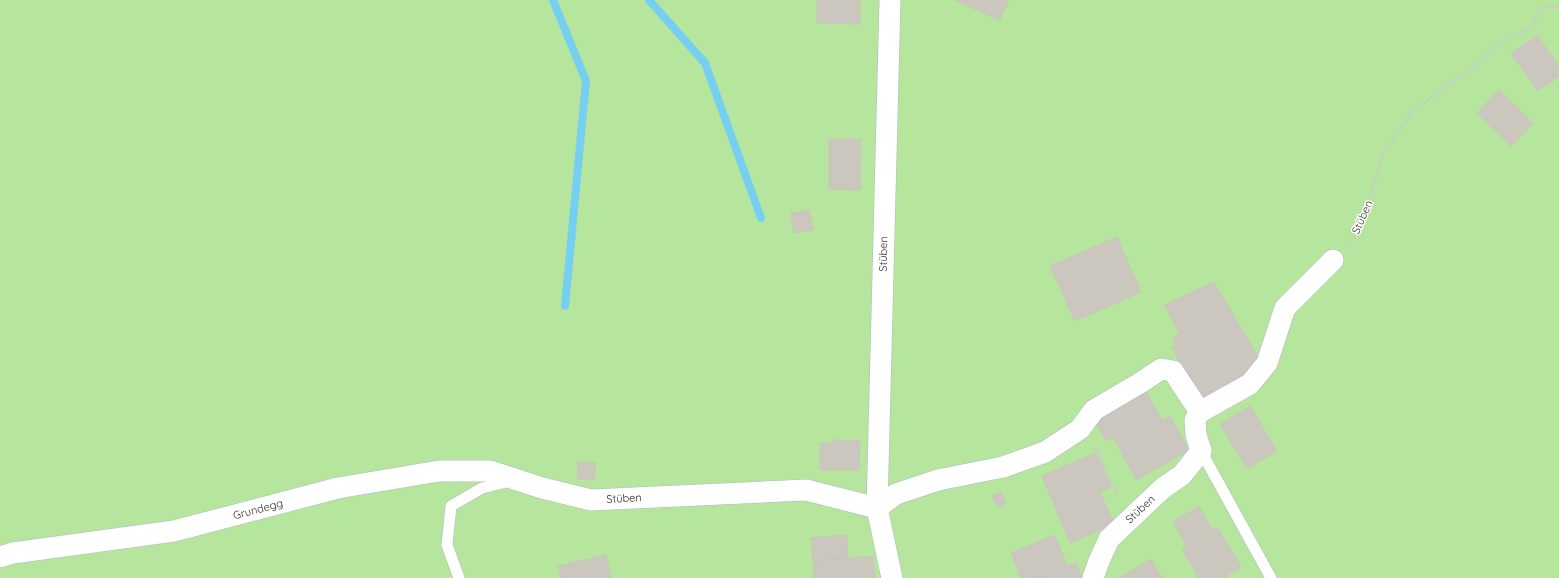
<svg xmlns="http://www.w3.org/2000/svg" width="1559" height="578" font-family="Quicksand,sans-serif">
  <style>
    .green { fill: #b6e59e }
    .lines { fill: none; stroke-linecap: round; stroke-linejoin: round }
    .stream { stroke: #75cff0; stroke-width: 8 }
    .building { fill: #cbc7bf; stroke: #cbc5ba }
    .lane-casing { stroke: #b4b7c1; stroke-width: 12 }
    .street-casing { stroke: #b4b7c1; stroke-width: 22 }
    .path { stroke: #c9c9c9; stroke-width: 2.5; stroke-dasharray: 3 2; stroke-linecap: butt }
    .lane { stroke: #fff; stroke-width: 11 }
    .street { stroke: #fff; stroke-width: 21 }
    .labels { text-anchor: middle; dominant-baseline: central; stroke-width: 3; stroke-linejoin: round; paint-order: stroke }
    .street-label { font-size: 11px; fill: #2e2e2e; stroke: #fff }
  </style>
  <rect width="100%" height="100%" fill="#efe9e1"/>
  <rect class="green" x="0" y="0" width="1559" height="578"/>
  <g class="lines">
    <g class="stream">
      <path d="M553,0L586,81L565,306"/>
      <path d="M649,0L705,63L761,218"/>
    </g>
  </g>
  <g class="building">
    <path d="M817,0H860V24L817,23Z"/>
    <path d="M954,0H1009L1000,20Z"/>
    <path d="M1537,35L1559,67V76L1538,91L1511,54Z"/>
    <path d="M1499,90L1533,123L1511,146L1477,113Z"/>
    <path d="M829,139H861L860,190L829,189Z"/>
    <path d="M809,210L813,230L794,233L791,213Z"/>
    <path d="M1117,237L1141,292L1075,321L1050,266Z"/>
    <path d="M1214,282L1258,357L1251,374L1207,398L1194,393L1172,347L1177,345L1173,338L1179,333L1165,305Z"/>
    <path d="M1145,389L1162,421L1118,446L1112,437L1106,441L1093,418Z"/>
    <path d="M1250,406L1277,451L1247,469L1220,424Z"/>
    <path d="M1170,416L1189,450L1136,480L1118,446Z"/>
    <path d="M834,440L860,441L859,470H820V443L833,444Z"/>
    <path d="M1096,453L1111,487L1100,492L1114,524L1070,543L1042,476Z"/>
    <path d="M578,462L596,463L594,480L577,479Z"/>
    <path d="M1001,492L1006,503L997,507L992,496Z"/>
    <path d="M1199,506L1213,531L1187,546L1173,522Z"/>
    <path d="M1218,528L1241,567L1223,578H1199L1182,549Z"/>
    <path d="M847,535L848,558L813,561L811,538Z"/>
    <path d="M1055,535L1067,566L1037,578H1021L1011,553Z"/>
    <path d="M606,555L611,578H561L558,566Z"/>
    <path d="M873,556L875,578H814L813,561Z"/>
    <path d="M1151,559L1162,578H1119Z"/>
    <path d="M1076,563L1082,578H1037L1067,566Z"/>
  </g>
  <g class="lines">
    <defs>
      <g id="lane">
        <path d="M1201,451L1271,578"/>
        <path d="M459,578L447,545L451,506L482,488L510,481"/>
      </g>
      <g id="street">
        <path d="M890,0L877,508L892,578"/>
        <path d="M877,508L896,494L938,480L1003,467L1045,452L1080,429L1094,410L1140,383L1161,369L1173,371L1200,412"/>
        <path d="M0,557L13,553L174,531L338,488L439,471H490L542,488L591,500L806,490L877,508"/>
        <path d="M1093,578L1099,561L1109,539L1163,488L1182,475L1201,451L1196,435L1195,420L1200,412L1250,384L1267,363L1285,308L1333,260"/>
      </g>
    </defs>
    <use href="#lane" class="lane-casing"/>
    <use href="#street" class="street-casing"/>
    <g class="path">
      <path d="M1349,242L1357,233L1371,196L1382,154L1414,110L1471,69L1497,46L1530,28L1543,7H1559"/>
      <path d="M1095,448L1097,450L1118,498"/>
    </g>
    <use href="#lane" class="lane"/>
    <use href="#street" class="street"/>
  </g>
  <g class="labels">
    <g class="street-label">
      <text transform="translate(1362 217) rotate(-66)">Stüben</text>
      <text transform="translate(883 254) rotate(-89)">Stüben</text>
      <text transform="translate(624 498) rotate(-3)">Stüben</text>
      <text transform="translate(258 509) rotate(-15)">Grundegg</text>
      <text transform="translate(1140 509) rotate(-43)">Stüben</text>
    </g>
  </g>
</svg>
